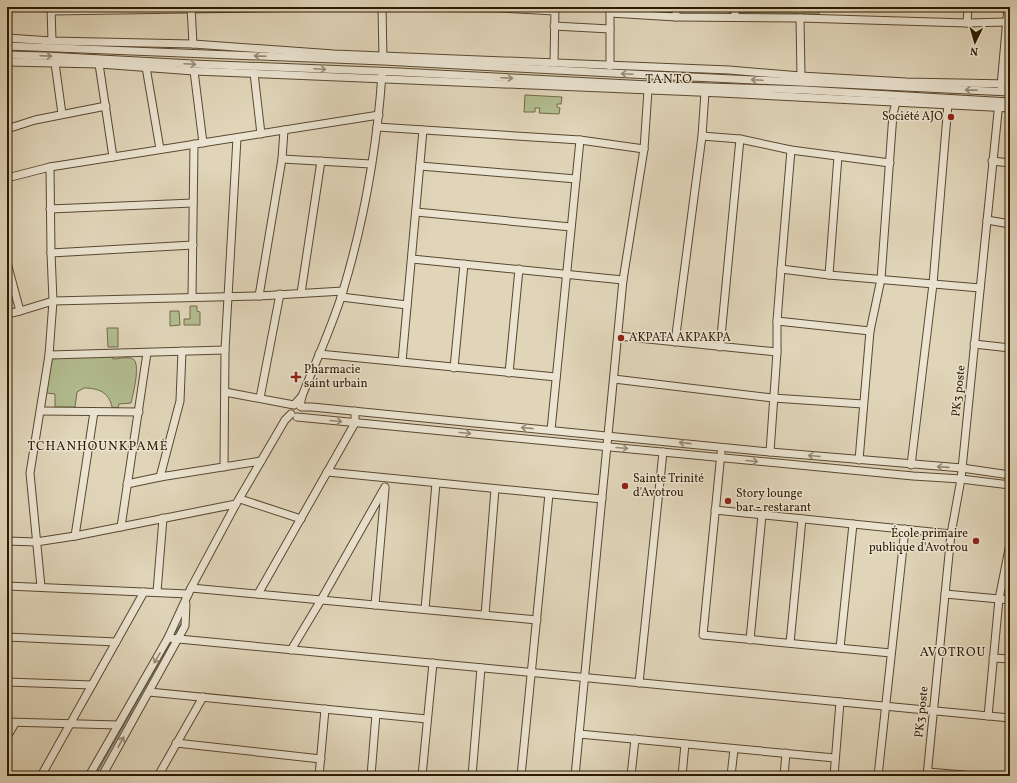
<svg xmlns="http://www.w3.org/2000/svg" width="1017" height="783" font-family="Vollkorn,serif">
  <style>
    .green { fill: #b2bd90; stroke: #706b48 }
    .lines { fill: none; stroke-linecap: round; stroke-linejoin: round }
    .stream { stroke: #6b786c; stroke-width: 1.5 }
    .minor-casing { stroke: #5a482f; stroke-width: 9 }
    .minor { stroke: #ebe4d2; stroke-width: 7 }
    .oneway { stroke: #968974 }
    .poi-dot { fill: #8f2418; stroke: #ebe4d2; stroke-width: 1.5 }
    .labels { text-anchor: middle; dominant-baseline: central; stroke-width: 3; stroke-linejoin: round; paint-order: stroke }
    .poi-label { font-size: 12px; fill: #2d1901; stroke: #ebe4d2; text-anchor: start }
    .street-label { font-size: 12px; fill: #2d1901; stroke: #ebe4d2 }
    .neighbourhood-label { font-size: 13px; letter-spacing: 1px; fill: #2d1901; stroke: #ebe4d2 }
  </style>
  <rect width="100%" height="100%" fill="#e0d5b9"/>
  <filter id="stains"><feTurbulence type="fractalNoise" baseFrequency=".005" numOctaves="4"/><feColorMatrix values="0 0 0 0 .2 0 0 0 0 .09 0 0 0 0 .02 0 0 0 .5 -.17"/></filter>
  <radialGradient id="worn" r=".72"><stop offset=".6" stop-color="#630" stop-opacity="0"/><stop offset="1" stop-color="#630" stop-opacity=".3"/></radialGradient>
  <g class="green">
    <path d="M728,7H819V14L728,12Z"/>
    <path d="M525,95L562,97L561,104H557V107L560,108L559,114L539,113L540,108H535V112H524Z"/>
    <path d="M190,306H197V311L200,312V325H184V319H190Z"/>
    <path d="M170,311H179L180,325L170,326Z"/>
    <path d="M118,328V347H108L107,328Z"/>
    <path d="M113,356V359C118,359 129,356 133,359C141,364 133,394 131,403L119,404L118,408L112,407C109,392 98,388 84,388L77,392L75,407H55V394L46,393L48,359Z"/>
  </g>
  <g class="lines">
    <g class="stream">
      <path d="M175,633L181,624"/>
      <path d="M95,776L170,643"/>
    </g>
    <defs>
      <g id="minor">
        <path d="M51,7L52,41"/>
        <path d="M191,7L193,44"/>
        <path d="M382,7L383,59"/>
        <path d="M389,7L500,8L555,11"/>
        <path d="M51,11L322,7"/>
        <path d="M610,13L676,17L800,18L967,23L1006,22"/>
        <path d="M676,17V7"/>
        <path d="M735,17V7"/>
        <path d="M800,18L801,76"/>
        <path d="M967,23L968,7"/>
        <path d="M554,26L610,29"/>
        <path d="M7,38L52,41L193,44L334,54L729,70L801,76L906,82L1010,84"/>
        <path d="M7,46L383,61L650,75L1010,92"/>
        <path d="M7,55L46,56L193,64L399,72L649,85L805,90L1010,102"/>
        <path d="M7,62L99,64L194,71L721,93L1010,108"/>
        <path d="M55,63L62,114"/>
        <path d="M554,63L555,7"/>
        <path d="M99,64L113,157"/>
        <path d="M610,66V7"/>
        <path d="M146,67L160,149"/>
        <path d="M194,71L203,143"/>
        <path d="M254,73L261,134"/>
        <path d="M1001,86L1008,7"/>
        <path d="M377,127L580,140L644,149"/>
        <path d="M7,129L35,120L106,106"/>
        <path d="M702,136L740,139L791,150L890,163"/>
        <path d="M282,159L371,164"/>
        <path d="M992,161L1010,163"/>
        <path d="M420,166L576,179"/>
        <path d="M7,178L50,167L379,115"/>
        <path d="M50,209L193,203"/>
        <path d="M416,212L571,227"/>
        <path d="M987,220L1010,224"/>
        <path d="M51,253L193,245"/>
        <path d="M412,259L623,280"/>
        <path d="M7,263L20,311"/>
        <path d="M781,269L829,275L980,288"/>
        <path d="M829,275L838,156"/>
        <path d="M301,293L321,161"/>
        <path d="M259,296L282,159L284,130"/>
        <path d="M192,297L194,144"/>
        <path d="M341,297L407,305"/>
        <path d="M7,314L20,311L53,301L259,296L343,291"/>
        <path d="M777,321L870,331"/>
        <path d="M618,336L777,352"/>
        <path d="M675,342L702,136L705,92"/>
        <path d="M974,344L1010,348"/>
        <path d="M720,347L740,139"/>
        <path d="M319,354L556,377"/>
        <path d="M49,355L225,350"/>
        <path d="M402,362L423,130"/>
        <path d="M454,368L464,264"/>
        <path d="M509,373L519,269"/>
        <path d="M614,379L773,398L863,404"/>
        <path d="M225,392L294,405L302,396"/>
        <path d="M260,398L280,294"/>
        <path d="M300,406L302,396C316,361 332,327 343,291C364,221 377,147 382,74"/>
        <path d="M302,407H312L770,452L962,468L1010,475"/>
        <path d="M41,411L139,412"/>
        <path d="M297,417L913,476L961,479L1010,485"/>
        <path d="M551,430L580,140"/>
        <path d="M770,452L777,352V321L781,269L791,150"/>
        <path d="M721,453L703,635L891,653"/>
        <path d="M859,460L870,331L881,279L893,114L896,102"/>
        <path d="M911,465L933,284L948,104"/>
        <path d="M224,467L225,350L237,138"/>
        <path d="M327,472L602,499"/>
        <path d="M160,477L180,401L182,351"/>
        <path d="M127,484L160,477L261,461"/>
        <path d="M240,499L301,519"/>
        <path d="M715,510L951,534"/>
        <path d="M121,527L147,353"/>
        <path d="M75,536L94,412"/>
        <path d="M7,541L36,542L75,536L236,504"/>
        <path d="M7,586L188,594"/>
        <path d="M41,587L30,473L49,355L53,301L51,253L50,167"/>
        <path d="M191,588L537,620"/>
        <path d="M157,592L163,518"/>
        <path d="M258,594L355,423V411"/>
        <path d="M945,594L1010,600"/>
        <path d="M375,605L385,489"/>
        <path d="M425,609L436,483"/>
        <path d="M485,615L495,489"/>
        <path d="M7,637L116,642"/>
        <path d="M168,638L1010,718"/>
        <path d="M750,640L762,515"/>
        <path d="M790,643L802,519"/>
        <path d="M840,648L853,524"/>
        <path d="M291,650L321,600L385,487"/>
        <path d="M993,658L1010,659"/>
        <path d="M7,682L92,685"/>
        <path d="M639,683L663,452"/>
        <path d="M149,692L427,719"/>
        <path d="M988,716L999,599L1010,544"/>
        <path d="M7,722L118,725"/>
        <path d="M579,734L835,758"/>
        <path d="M7,737L15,723"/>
        <path d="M176,743L321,759"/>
        <path d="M928,772L975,776"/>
        <path d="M41,776L144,592"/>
        <path d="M89,776L168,638L191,588L236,504L285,420L291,414"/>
        <path d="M102,776L185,626L186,604"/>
        <path d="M158,776L203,697"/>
        <path d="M319,776L325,709"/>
        <path d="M371,776L376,714"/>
        <path d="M422,776L433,663"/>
        <path d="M472,776L481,668"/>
        <path d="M521,776L549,494"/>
        <path d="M575,776L623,280L644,149L648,90"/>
        <path d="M631,776L635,739"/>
        <path d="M682,776L685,744"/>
        <path d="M731,776L734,749"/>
        <path d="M784,776L786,753"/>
        <path d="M834,776L840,702"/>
        <path d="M878,776L905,529"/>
        <path d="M927,776L951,534L961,479L999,102"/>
      </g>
    </defs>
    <use href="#minor" class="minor-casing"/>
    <use href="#minor" class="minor"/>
  </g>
  <defs><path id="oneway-shaft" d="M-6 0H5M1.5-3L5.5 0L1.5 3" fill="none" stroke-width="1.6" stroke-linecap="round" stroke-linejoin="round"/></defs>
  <g class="oneway">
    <use href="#oneway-shaft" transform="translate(46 56) rotate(2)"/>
    <use href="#oneway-shaft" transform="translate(260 56) rotate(-178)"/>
    <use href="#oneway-shaft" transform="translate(190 64) rotate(3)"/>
    <use href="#oneway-shaft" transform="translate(320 69) rotate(3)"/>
    <use href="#oneway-shaft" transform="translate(627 74) rotate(-177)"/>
    <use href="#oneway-shaft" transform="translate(507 78) rotate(3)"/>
    <use href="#oneway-shaft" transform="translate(757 80) rotate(-177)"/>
    <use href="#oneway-shaft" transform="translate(971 90) rotate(-178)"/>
    <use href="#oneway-shaft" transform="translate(336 421) rotate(5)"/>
    <use href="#oneway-shaft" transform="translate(527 428) rotate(-174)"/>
    <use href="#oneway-shaft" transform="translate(465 433) rotate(5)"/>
    <use href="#oneway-shaft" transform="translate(685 443) rotate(-174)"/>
    <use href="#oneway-shaft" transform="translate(622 448) rotate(5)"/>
    <use href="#oneway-shaft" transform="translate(814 456) rotate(-175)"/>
    <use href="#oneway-shaft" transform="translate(752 461) rotate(5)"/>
    <use href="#oneway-shaft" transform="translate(943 467) rotate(-176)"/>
    <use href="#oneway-shaft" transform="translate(157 658) rotate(120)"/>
    <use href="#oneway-shaft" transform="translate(121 742) rotate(-61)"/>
  </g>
  <g class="poi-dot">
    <circle cx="951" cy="117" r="4"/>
    <circle cx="621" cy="338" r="4"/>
    <path d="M294 371h4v4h4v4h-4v4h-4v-4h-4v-4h4z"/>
    <circle cx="625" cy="486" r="4"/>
    <circle cx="728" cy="501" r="4"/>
    <circle cx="976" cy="541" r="4"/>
  </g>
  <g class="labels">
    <g class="poi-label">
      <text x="943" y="117" text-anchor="end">Société AJO</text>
      <text x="629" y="338">AKPATA AKPAKPA</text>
      <text x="304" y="370">Pharmacie<tspan x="304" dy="14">saint urbain</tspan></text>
      <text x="633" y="479">Sainte Trinité<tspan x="633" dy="14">d'Avotrou</tspan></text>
      <text x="736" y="494">Story lounge<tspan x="736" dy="14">bar - restarant</tspan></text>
      <text x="968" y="534" text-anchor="end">École primaire<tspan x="968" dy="14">publique d'Avotrou</tspan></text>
    </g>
    <g class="street-label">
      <text transform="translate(959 391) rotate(-84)">PK3 poste</text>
      <text transform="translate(922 712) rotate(-84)">PK3 poste</text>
    </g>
    <g class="neighbourhood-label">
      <text x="669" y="80">TANTO</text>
      <text x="98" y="447">TCHANHOUNKPAMÈ</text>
      <text x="953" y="653">AVOTROU</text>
    </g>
  </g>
  <rect width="1017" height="783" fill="none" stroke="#e0d5b9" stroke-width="24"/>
  <rect x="8" y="8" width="1001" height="767" fill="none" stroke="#2d1901" stroke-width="2"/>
  <rect x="12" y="12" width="993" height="759" fill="none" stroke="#2d1901"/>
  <g transform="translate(975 42) rotate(185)" stroke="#ebe4d2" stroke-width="3" paint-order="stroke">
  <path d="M0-3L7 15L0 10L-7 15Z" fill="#2d1901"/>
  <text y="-6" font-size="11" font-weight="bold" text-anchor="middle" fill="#2d1901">N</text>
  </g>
  <rect width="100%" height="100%" filter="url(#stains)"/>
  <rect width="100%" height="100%" fill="url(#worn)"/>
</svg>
